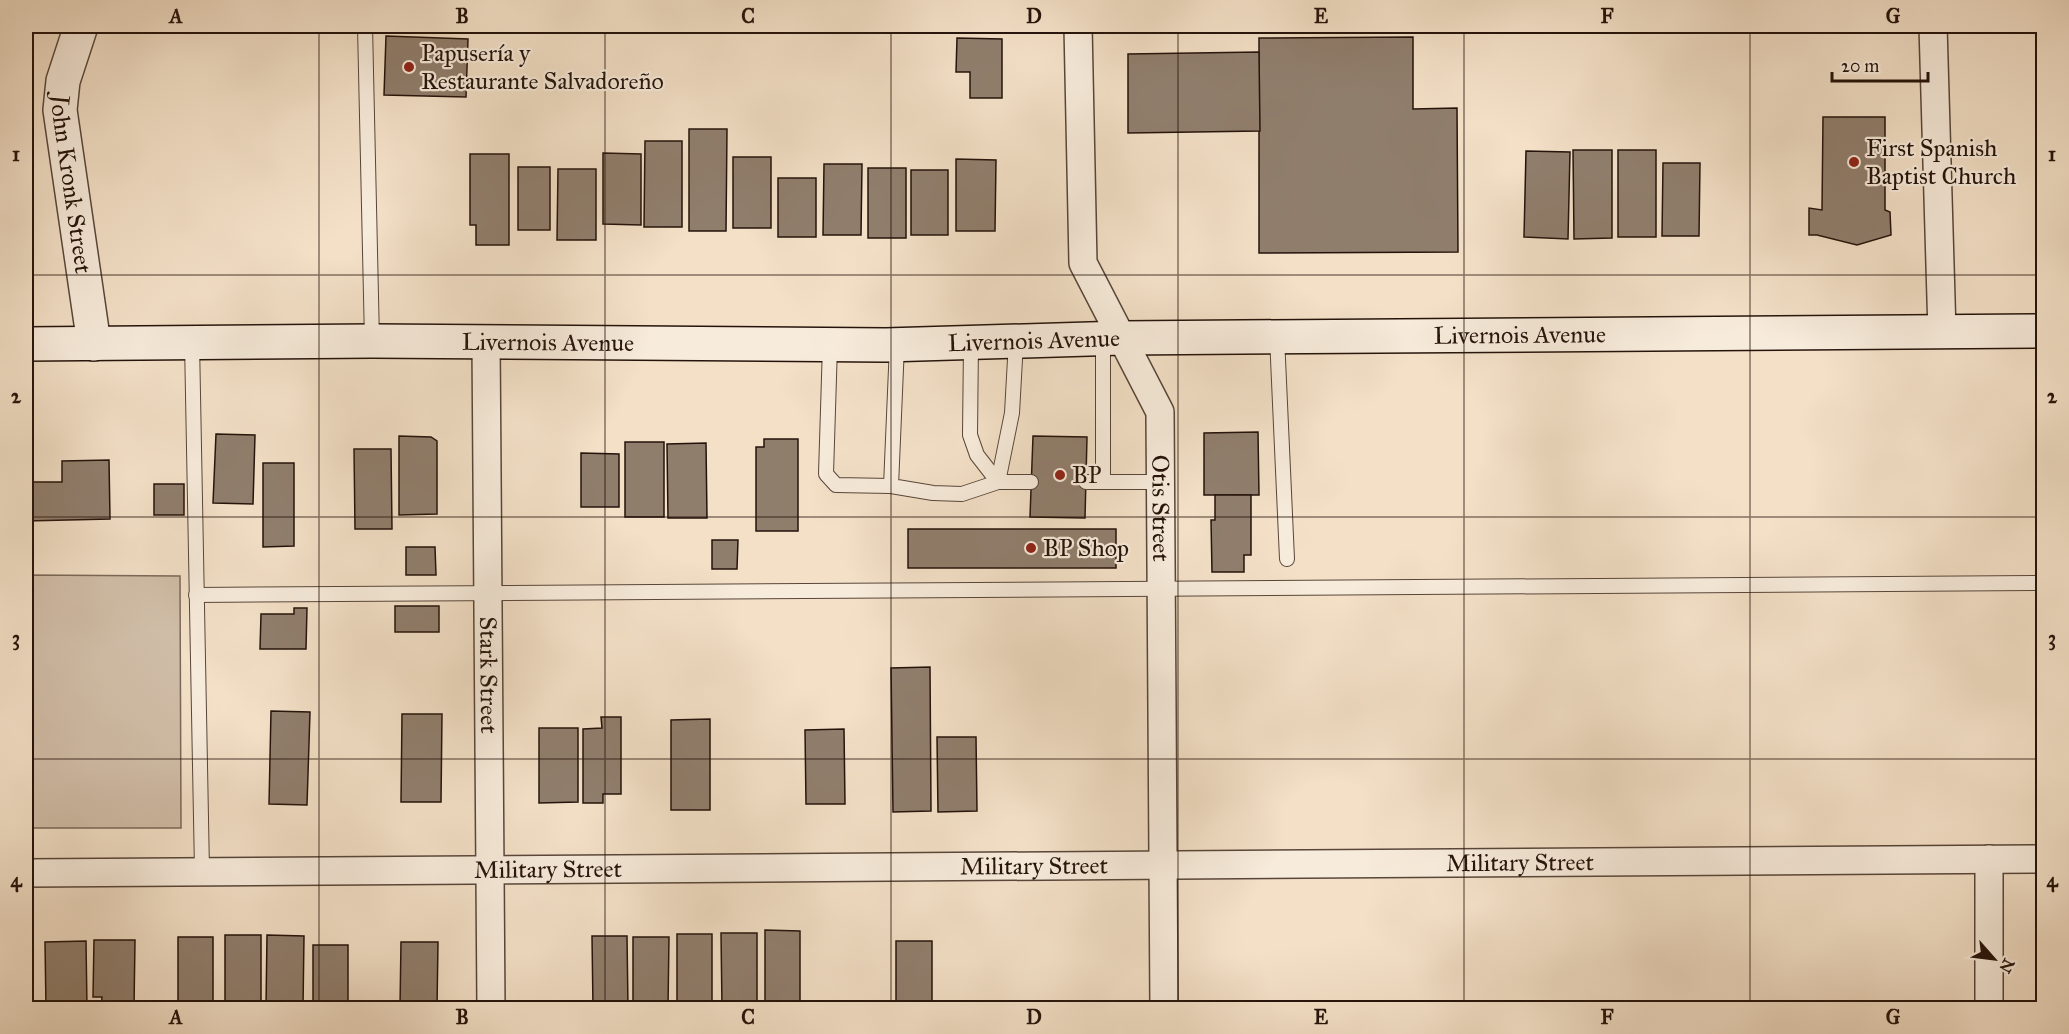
<svg xmlns="http://www.w3.org/2000/svg" width="2069" height="1034" font-family="'IM FELL Great Primer',serif">
  <style>
    .green { fill: #d0bda7; stroke: #7a6859; stroke-width: 1.5 }
    .building { fill: #907e6d; stroke: #25130b; stroke-width: 1.5 }
    .lines { fill: none; stroke-linecap: round; stroke-linejoin: round }
    .service-casing { stroke: #58463a; stroke-width: 16 }
    .minor-casing { stroke: #58463a; stroke-width: 30 }
    .tertiary-casing { stroke: #58463a; stroke-width: 36 }
    .secondary-casing { stroke: #25130b; stroke-width: 36 }
    .service { stroke: #f7ebdb; stroke-width: 14 }
    .minor { stroke: #f7ebdb; stroke-width: 27 }
    .tertiary { stroke: #f7ebdb; stroke-width: 33 }
    .secondary { stroke: #f7ebdb; stroke-width: 33 }
    .grid { fill: none; stroke: #25130b; stroke-width: 1.5; stroke-opacity: 0.55 }
    .poi-dot { fill: #8f2418; stroke: #f7ebdb; stroke-width: 2 }
    .labels { text-anchor: middle; dominant-baseline: central; stroke-width: 4.5; stroke-linejoin: round; paint-order: stroke }
    .poi-label { font-size: 24px; fill: #25130b; stroke: #f7ebdb; text-anchor: start }
    .street-label { font-size: 24px; fill: #25130b; stroke: #f7ebdb }
    .neatline { fill: none; stroke: #25130b; stroke-width: 2 }
    .grid-label { font-size: 20px; text-anchor: middle; font-weight: bold; fill: #25130b }
  </style>
  <rect width="100%" height="100%" fill="#f3e0c7"/>
  <filter id="stains"><feTurbulence type="fractalNoise" baseFrequency=".00333" numOctaves="4"/><feColorMatrix values="0 0 0 0 .2 0 0 0 0 .09 0 0 0 0 .02 0 0 0 .5 -.17"/></filter>
  <radialGradient id="worn" r=".72"><stop offset=".6" stop-color="#630" stop-opacity="0"/><stop offset="1" stop-color="#630" stop-opacity=".3"/></radialGradient>
  <path class="green" d="M26,575L180,576L181,828H26Z"/>
  <g class="building">
    <path d="M386,36L468,39L466,97L384,95Z"/>
    <path d="M2038,36H2044V99H2036Z"/>
    <path d="M1413,37V109L1457,108L1458,252L1259,253V38Z"/>
    <path d="M957,38L1002,39V98H970V72H956Z"/>
    <path d="M1259,52L1260,131L1128,133V54Z"/>
    <path d="M1823,117H1885V210L1890,212L1891,235L1857,245L1817,235H1809V208L1822,210Z"/>
    <path d="M689,129H727L726,231H689Z"/>
    <path d="M645,141H682V227H644Z"/>
    <path d="M1573,150H1612V238L1574,239Z"/>
    <rect x="1618" y="150" width="38" height="87"/>
    <path d="M1526,151L1570,152L1568,239L1524,237Z"/>
    <path d="M603,153L641,154V225L603,224Z"/>
    <path d="M470,154H509V245H476V225H470Z"/>
    <rect x="733" y="157" width="38" height="71"/>
    <path d="M956,159L996,160L995,231H956Z"/>
    <path d="M1663,163H1700L1699,236H1662Z"/>
    <path d="M824,164H862L861,235H823Z"/>
    <rect x="518" y="167" width="32" height="63"/>
    <rect x="868" y="168" width="38" height="70"/>
    <path d="M558,169H596V240H557Z"/>
    <rect x="911" y="170" width="37" height="65"/>
    <rect x="778" y="178" width="38" height="59"/>
    <path d="M1258,432L1259,495H1204V433Z"/>
    <path d="M216,434L255,435L253,504L213,503Z"/>
    <path d="M399,436L431,437L437,441V514L399,515Z"/>
    <path d="M1033,436L1087,437L1085,518L1030,517Z"/>
    <path d="M764,439H798V531H756V447H764Z"/>
    <rect x="625" y="442" width="39" height="75"/>
    <path d="M706,443L707,518H668L667,444Z"/>
    <path d="M354,449H391L392,529H355Z"/>
    <path d="M581,453L619,454V507H581Z"/>
    <path d="M109,460L110,519L26,521V482H62V461Z"/>
    <path d="M263,463H294V546L263,547Z"/>
    <rect x="154" y="484" width="30" height="31"/>
    <path d="M1215,495H1251V555H1244V572H1212L1211,520H1215Z"/>
    <rect x="908" y="529" width="208" height="39"/>
    <path d="M712,540H738L737,569H712Z"/>
    <path d="M406,547H435L436,575H406Z"/>
    <rect x="395" y="606" width="44" height="26"/>
    <path d="M294,608H307L306,649H260L261,614H294Z"/>
    <path d="M930,667L931,811L893,812L891,668Z"/>
    <path d="M271,711L310,712L307,805L269,804Z"/>
    <path d="M402,714H442L441,802H401Z"/>
    <path d="M601,717H621V794H603V803H583V729L602,728Z"/>
    <path d="M710,719V810H671V720Z"/>
    <path d="M539,728H578V802L539,803Z"/>
    <path d="M844,729L845,804H806L805,730Z"/>
    <path d="M937,737H976L977,811L938,812Z"/>
    <path d="M765,930L800,931V1008H765Z"/>
    <path d="M721,933H757V1008H722Z"/>
    <rect x="677" y="934" width="35" height="74"/>
    <rect x="225" y="935" width="36" height="73"/>
    <path d="M267,935L304,936L303,1008H266Z"/>
    <path d="M592,936H627L628,1008H593Z"/>
    <rect x="178" y="937" width="35" height="71"/>
    <path d="M633,937H669L668,1008H633Z"/>
    <path d="M94,940H135L134,1008H101L102,997H93Z"/>
    <path d="M86,941L87,1008H46L45,942Z"/>
    <rect x="896" y="941" width="36" height="67"/>
    <path d="M401,942H438L437,1008H400Z"/>
    <rect x="313" y="945" width="35" height="63"/>
  </g>
  <g class="lines">
    <defs>
      <g id="service">
        <path d="M365,26L372,341"/>
        <path d="M1277,337L1287,559"/>
        <path d="M1103,338V482"/>
        <path d="M192,342L202,871"/>
        <path d="M971,343L970,435L977,455L998,482H1031"/>
        <path d="M830,345L826,474L836,485L891,486"/>
        <path d="M897,345L891,486L933,493L962,494L998,482L1012,413L1016,341"/>
        <path d="M1086,482H1160"/>
        <path d="M196,595L2044,583"/>
      </g>
      <g id="minor">
        <path id="s1" d="M1078,26L1083,263L1160,412L1164,1008"/>
        <path d="M1933,26L1942,333"/>
        <path id="s2" d="M486,341L491,1008"/>
        <path d="M1989,859V1008"/>
        <path id="s3" d="M26,873L2044,859"/>
      </g>
      <g id="tertiary">
        <path id="s4" d="M81,26L63,81L60,110L94,344"/>
      </g>
      <g id="secondary">
        <path id="s5" d="M26,344L372,341L886,345L1122,338L2044,331"/>
      </g>
    </defs>
    <use href="#service" class="service-casing"/>
    <use href="#minor" class="minor-casing"/>
    <use href="#tertiary" class="tertiary-casing"/>
    <use href="#secondary" class="secondary-casing"/>
    <use href="#service" class="service"/>
    <use href="#minor" class="minor"/>
    <use href="#tertiary" class="tertiary"/>
    <use href="#secondary" class="secondary"/>
  </g>
  <path class="grid" d="M319,26V1008M605,26V1008M891,26V1008M1178,26V1008M1464,26V1008M1750,26V1008M26,275H2044M26,517H2044M26,759H2044"/>
  <g class="poi-dot">
    <circle cx="409" cy="67" r="6"/>
    <circle cx="1854" cy="162" r="6"/>
    <circle cx="1060" cy="475" r="6"/>
    <circle cx="1031" cy="548" r="6"/>
  </g>
  <g class="labels">
    <g class="poi-label">
      <text x="421" y="53">Papusería y<tspan x="421" dy="28">Restaurante Salvadoreño</tspan></text>
      <text x="1866" y="148">First Spanish<tspan x="1866" dy="28">Baptist Church</tspan></text>
      <text x="1072" y="475">BP</text>
      <text x="1043" y="548">BP Shop</text>
    </g>
    <g class="street-label">
      <text stroke="none"><textPath href="#s4" startOffset="162">John Kronk Street</textPath></text>
      <text stroke="none"><textPath href="#s5" startOffset="1494">Livernois Avenue</textPath></text>
      <text stroke="none"><textPath href="#s5" startOffset="1008">Livernois Avenue</textPath></text>
      <text stroke="none"><textPath href="#s5" startOffset="522">Livernois Avenue</textPath></text>
      <text stroke="none"><textPath href="#s1" startOffset="501">Otis Street</textPath></text>
      <text stroke="none"><textPath href="#s2" startOffset="334">Stark Street</textPath></text>
      <text stroke="none"><textPath href="#s3" startOffset="1494">Military Street</textPath></text>
      <text stroke="none"><textPath href="#s3" startOffset="1008">Military Street</textPath></text>
      <text stroke="none"><textPath href="#s3" startOffset="522">Military Street</textPath></text>
    </g>
  </g>
  <rect width="2069" height="1034" fill="none" stroke="#f3e0c7" stroke-width="66"/>
  <g transform="translate(1994 959) rotate(118)" stroke="#f7ebdb" stroke-width="4.5" paint-order="stroke">
  <path d="M0-4.5L10 22L0 15L-10 22Z" fill="#25130b"/>
  <text y="-9" font-size="16" font-weight="bold" text-anchor="middle" fill="#25130b">N</text>
  </g>
  <path d="M1832 72v9h96v-9" fill="none" stroke="#25130b" stroke-width="3"/>
  <text x="1841" y="72" font-size="18" fill="#25130b" stroke="#f7ebdb" stroke-width="4.5" paint-order="stroke">20 m</text>
  <rect x="33" y="33" width="2003" height="968" class="neatline"/>
  <g class="grid-label">
    <text x="176" y="23">A</text>
    <text x="462" y="23">B</text>
    <text x="748" y="23">C</text>
    <text x="1034" y="23">D</text>
    <text x="1321" y="23">E</text>
    <text x="1607" y="23">F</text>
    <text x="1893" y="23">G</text>
    <text x="16" y="161">1</text>
    <text x="2052" y="161">1</text>
    <text x="16" y="403">2</text>
    <text x="2052" y="403">2</text>
    <text x="16" y="645">3</text>
    <text x="2052" y="645">3</text>
    <text x="16" y="887">4</text>
    <text x="2052" y="887">4</text>
    <text x="176" y="1024">A</text>
    <text x="462" y="1024">B</text>
    <text x="748" y="1024">C</text>
    <text x="1034" y="1024">D</text>
    <text x="1321" y="1024">E</text>
    <text x="1607" y="1024">F</text>
    <text x="1893" y="1024">G</text>
  </g>
  <rect width="100%" height="100%" filter="url(#stains)"/>
  <rect width="100%" height="100%" fill="url(#worn)"/>
</svg>
